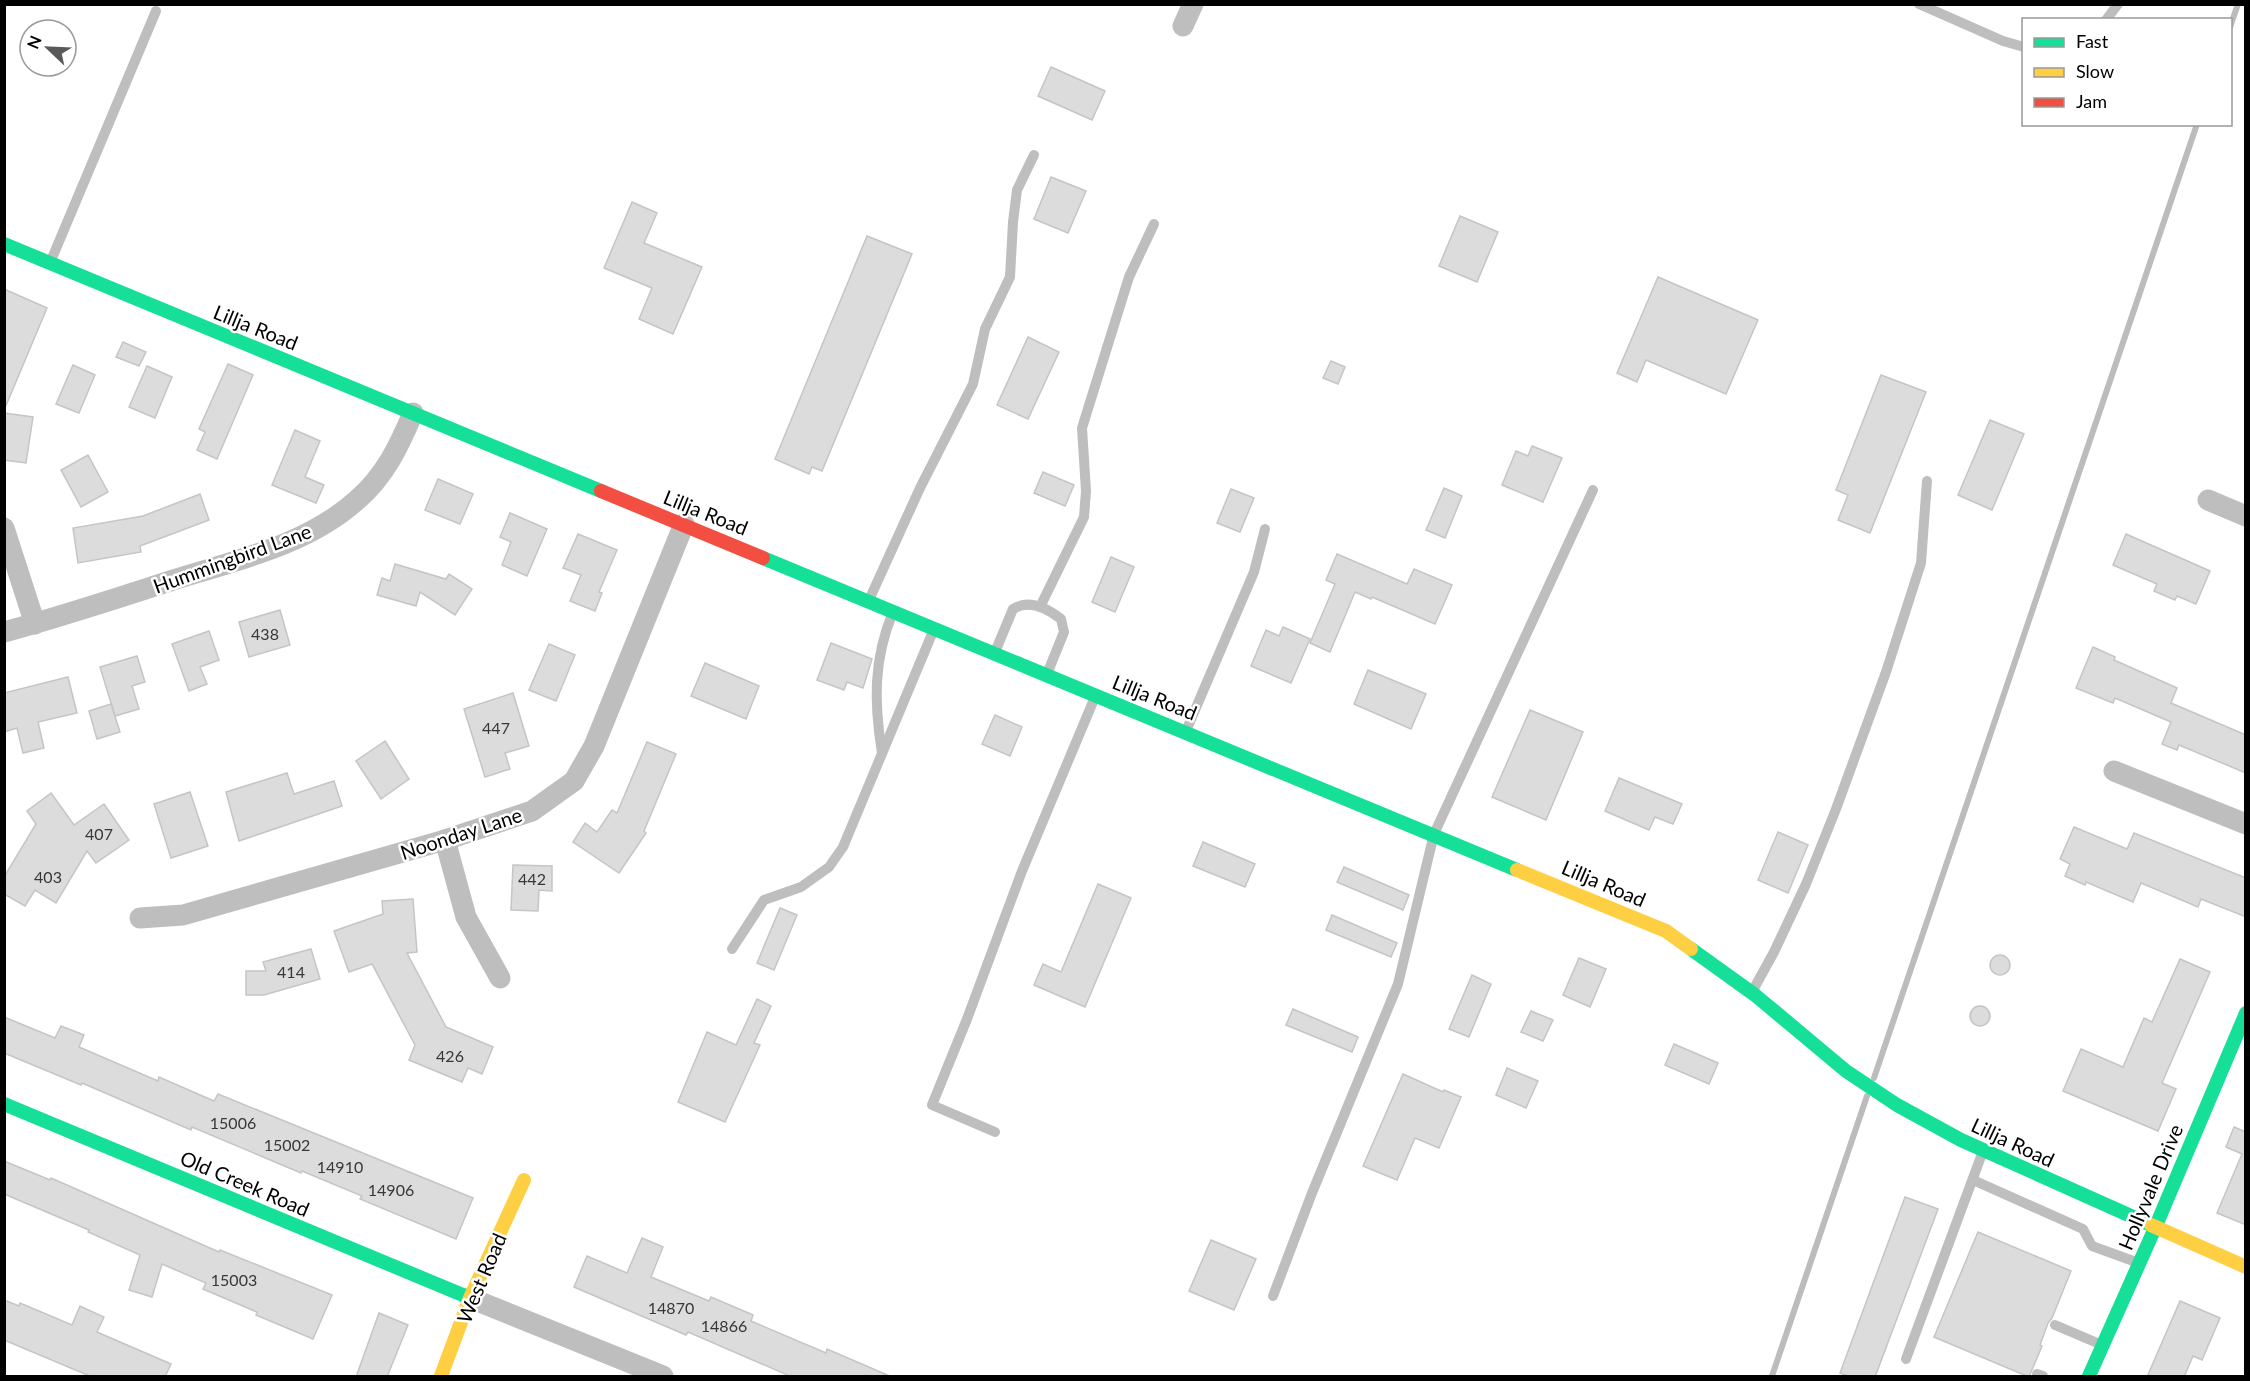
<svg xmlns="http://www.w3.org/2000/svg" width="2250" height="1381" font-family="Lato,sans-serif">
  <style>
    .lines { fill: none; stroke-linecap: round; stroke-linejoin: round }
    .stream { stroke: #bcbcbc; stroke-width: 6 }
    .building { fill: #dcdcdc; stroke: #c5c5c5; stroke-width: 1.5 }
    .lane { stroke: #bebebe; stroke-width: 10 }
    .street { stroke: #bebebe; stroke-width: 21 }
    .fast { stroke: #16e098; stroke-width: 14 }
    .slow { stroke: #ffcf43; stroke-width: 14 }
    .jam { stroke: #f24e42; stroke-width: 14 }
    .labels { text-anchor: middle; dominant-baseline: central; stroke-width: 5; stroke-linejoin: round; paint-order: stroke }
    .number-label { font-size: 16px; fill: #373737 }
    .street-label { font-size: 20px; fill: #000; stroke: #fff }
  </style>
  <rect width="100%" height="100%" fill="#fff"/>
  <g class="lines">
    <g class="stream">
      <path d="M2230,27L2238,4"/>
      <path d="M1874,1078L2197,124"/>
      <path d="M1772,1376L1867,1096"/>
    </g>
  </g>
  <g class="building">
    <path d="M1051,67L1105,91L1092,120L1038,96Z"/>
    <path d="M1051,177L1086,191L1068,233L1034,219Z"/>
    <path d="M632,202L657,213L644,243L702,267L673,334L639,319L652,288L604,268Z"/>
    <path d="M1460,216L1498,232L1477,282L1439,266Z"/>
    <path d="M867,236L912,254L822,471L812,467L809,474L775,459Z"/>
    <path d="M1658,277L1758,320L1726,394L1646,360L1637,382L1617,373Z"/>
    <path d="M4,289L47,308L5,408H4Z"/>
    <path d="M1028,337L1059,352L1028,419L997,405Z"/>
    <path d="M123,342L146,352L139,366L116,357Z"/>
    <path d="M1331,361L1345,367L1338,384L1323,378Z"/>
    <path d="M228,364L253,375L217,459L197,450L205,432L199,429Z"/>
    <path d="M73,365L95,375L79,413L56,404Z"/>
    <path d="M147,366L172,377L155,418L129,407Z"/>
    <path d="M1881,375L1926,392L1870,533L1838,520L1848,495L1836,490Z"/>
    <path d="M4,413L33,417L26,463L4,460Z"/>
    <path d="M1990,420L2024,434L1992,510L1958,495Z"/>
    <path d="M295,430L320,441L305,477L324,485L316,503L272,485Z"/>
    <path d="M1532,446L1562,458L1543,502L1502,485L1516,451L1528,456Z"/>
    <path d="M88,455L108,492L81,507L61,470Z"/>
    <path d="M1043,472L1074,485L1065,506L1034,493Z"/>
    <path d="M438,479L473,494L460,524L425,510Z"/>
    <path d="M1444,488L1462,496L1445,538L1426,530Z"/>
    <path d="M1231,489L1254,498L1240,532L1217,523Z"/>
    <path d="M200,494L209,520L140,546L141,552L78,563L73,528L143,516Z"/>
    <path d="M510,513L547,529L527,576L502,565L511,542L500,537Z"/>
    <path d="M578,534L617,550L599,592L602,593L595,611L570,601L581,575L563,568Z"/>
    <path d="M2126,534L2210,571L2196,604L2177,596L2175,600L2154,591L2157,584L2113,565Z"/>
    <path d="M1337,554L1407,584L1414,569L1452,585L1435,624L1372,597L1371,599L1355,592L1330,652L1310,643L1335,584L1326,580Z"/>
    <path d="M1111,557L1134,567L1115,612L1092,602Z"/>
    <path d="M395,564L446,579L449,574L472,589L455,615L420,592L416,606L377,595L382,578L390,581Z"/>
    <path d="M280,610L290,645L249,657L239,622Z"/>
    <path d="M1283,627L1310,639L1291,683L1251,666L1266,630L1279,636Z"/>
    <path d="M209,631L219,660L200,667L207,684L189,691L172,644Z"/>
    <path d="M831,643L872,659L863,688L847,682L844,690L817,680Z"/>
    <path d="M549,644L575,655L556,701L529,690Z"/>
    <path d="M2093,647L2115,657L2114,660L2177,688L2171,703L2246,735V773L2179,745L2177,750L2162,744L2171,722L2115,698L2113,703L2076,688Z"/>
    <path d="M137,656L145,682L132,686L139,709L115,716L100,667Z"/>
    <path d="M705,663L759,686L746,719L691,696Z"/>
    <path d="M1368,670L1426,694L1411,729L1354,704Z"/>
    <path d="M68,677L77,713L38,722L44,748L23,753L17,728L4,732V693Z"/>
    <path d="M513,693L529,746L505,753L510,769L485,777L464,709Z"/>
    <path d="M111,704L120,732L97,739L89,711Z"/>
    <path d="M1530,710L1583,732L1546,820L1492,797Z"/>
    <path d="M995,715L1022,727L1010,756L982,744Z"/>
    <path d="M385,741L409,779L381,799L356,761Z"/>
    <path d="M647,742L676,754L644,831L646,833L619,873L573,842L585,823L597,832L612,810L617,813Z"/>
    <path d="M287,773L294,794L334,781L342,806L239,841L226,792Z"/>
    <path d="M1619,778L1682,804L1673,824L1655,817L1649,830L1605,811Z"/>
    <path d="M190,792L208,846L171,858L154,804Z"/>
    <path d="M51,793L74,825L104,804L129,840L96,863L87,851L56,903L35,890L25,906L4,894V877L36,824L27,811Z"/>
    <path d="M2074,827L2127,849L2134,833L2246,878V917L2201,899L2198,907L2141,883L2133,902L2086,882L2085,885L2065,876L2070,864L2060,859Z"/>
    <path d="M1778,832L1808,845L1788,893L1758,880Z"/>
    <path d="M1203,842L1255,864L1245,887L1193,866Z"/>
    <path d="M513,865L552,866V891L539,890L538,911L511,910Z"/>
    <path d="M1344,867L1409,895L1403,910L1337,882Z"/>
    <path d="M1098,884L1131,898L1085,1007L1034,985L1043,964L1061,972Z"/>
    <path d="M413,899L417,952L407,953L446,1027L493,1047L482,1074L468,1068L462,1082L409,1060L415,1045L372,964L349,972L334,931L383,914L382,901Z"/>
    <path d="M780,908L797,915L774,970L757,963Z"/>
    <path d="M1332,915L1397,943L1391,957L1326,930Z"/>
    <path d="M311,949L320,979L264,995H246V971H266L263,962Z"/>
    <circle cx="2000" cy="965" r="10"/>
    <path d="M1579,958L1606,969L1590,1007L1563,995Z"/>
    <path d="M2180,959L2210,972L2162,1083L2176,1089L2158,1131L2063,1091L2081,1049L2123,1067L2144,1018L2152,1022Z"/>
    <path d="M1472,975L1491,984L1469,1037L1449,1029Z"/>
    <path d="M757,999L771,1006L754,1043L760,1045L725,1122L678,1102L707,1032L736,1045Z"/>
    <circle cx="1980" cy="1016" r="10"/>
    <path d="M1293,1009L1358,1037L1352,1052L1286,1025Z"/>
    <path d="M1531,1011L1553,1020L1543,1041L1521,1032Z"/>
    <path d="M4,1017L55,1038L61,1026L84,1035L79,1047L158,1081L159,1077L214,1101L218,1094L473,1198L456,1239L360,1199L362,1196L302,1171L301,1173L192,1127L191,1130L82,1083L81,1085L4,1053Z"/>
    <path d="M1674,1044L1718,1063L1709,1084L1665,1065Z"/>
    <path d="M1507,1068L1538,1081L1526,1108L1496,1095Z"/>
    <path d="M1403,1074L1443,1092L1444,1090L1461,1097L1439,1148L1415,1138L1397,1180L1363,1166Z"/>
    <path d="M2234,1127L2246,1132V1225L2217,1213L2242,1154L2226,1147Z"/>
    <path d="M4,1161L50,1180L51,1178L219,1252L220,1250L332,1295L313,1339L256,1315L257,1312L203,1289L206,1283L162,1264L152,1297L129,1290L140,1255L88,1232L89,1230L4,1194Z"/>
    <path d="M1905,1197L1938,1209L1875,1377H1851L1840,1373Z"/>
    <path d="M1978,1232L2071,1271L2052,1318L2048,1323L2040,1345L2042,1346L2029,1377L1934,1337Z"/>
    <path d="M642,1238L663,1247L651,1277L709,1301L711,1297L753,1315L751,1321L826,1353L827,1349L892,1377H792L688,1332L686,1335L574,1287L587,1256L627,1273Z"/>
    <path d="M1211,1240L1256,1259L1234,1310L1189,1291Z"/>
    <path d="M4,1300L19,1306L20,1303L72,1325L80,1306L104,1317L97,1332L171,1364L165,1377H92L4,1340Z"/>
    <path d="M2180,1301L2220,1318L2202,1360L2193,1356L2184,1377H2147Z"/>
    <path d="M379,1313L408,1325L387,1377H356Z"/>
  </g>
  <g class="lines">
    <g class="lane">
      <path d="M1919,4L2003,41L2024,47"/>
      <path d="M2106,20L2118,4"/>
      <path d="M50,263L156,11"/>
      <path d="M869,600L920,488L973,384L985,329L1010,277L1013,222L1017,190L1034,155"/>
      <path d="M1040,607L1084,517L1086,491L1082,428L1129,277L1154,224"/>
      <path d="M995,652L1013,609C1029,599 1047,608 1061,619L1064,632L1047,674"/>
      <path d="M1186,731L1254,572L1265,529"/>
      <path d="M882,753C874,703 873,660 893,612"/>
      <path d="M732,949L764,900L801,887L829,867L843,847L934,629"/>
      <path d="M1752,992L1774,952L1806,884L1836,809L1886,672L1921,563L1927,481"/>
      <path d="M995,1132L932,1105L967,1019L1022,871L1095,697"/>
      <path d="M1973,1180L2083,1229L2092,1246L2136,1262"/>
      <path d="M1273,1296L1312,1193L1398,984L1434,834L1593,490"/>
      <path d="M2055,1325L2102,1345"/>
      <path d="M1906,1359L1983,1151"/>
      <path d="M2037,1374L2043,1376"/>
    </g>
    <g class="street">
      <path d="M1183,26L1193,4"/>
      <path d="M2208,500L2246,516"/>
      <path d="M4,528L35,624"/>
      <path d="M4,632C60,617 115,599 170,581C233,561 306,546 357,500C385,476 399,446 413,413"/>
      <path d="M2114,771L2246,824"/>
      <path d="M445,840L466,917L500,978"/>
      <path d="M140,918L183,915L445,840L532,811L574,781L594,746L684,524"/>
      <path d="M470,1298L663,1376"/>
    </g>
    <g class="fast">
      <path d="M4,244L601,491"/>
      <path d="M763,558L1517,870"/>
      <path d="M1691,949L1755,995L1846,1071L1897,1105L1961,1140L2151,1225"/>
      <path d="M4,1104L470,1298"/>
      <path d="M2089,1376L2155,1228L2246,1013"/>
    </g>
    <g class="slow">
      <path d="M1517,870L1666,931L1691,949"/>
      <path d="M2151,1225L2246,1267"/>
      <path d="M441,1376L470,1298L524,1180"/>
    </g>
    <path class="jam" d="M601,491L763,558"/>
  </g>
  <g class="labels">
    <g class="number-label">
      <text x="265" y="633">438</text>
      <text x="496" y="727">447</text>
      <text x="99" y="833">407</text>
      <text x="48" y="876">403</text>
      <text x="532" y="878">442</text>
      <text x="291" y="971">414</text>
      <text x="450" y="1055">426</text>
      <text x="233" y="1122">15006</text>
      <text x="287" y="1144">15002</text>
      <text x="340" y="1166">14910</text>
      <text x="391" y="1189">14906</text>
      <text x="234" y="1279">15003</text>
      <text x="671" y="1307">14870</text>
      <text x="724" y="1325">14866</text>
    </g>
    <g class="street-label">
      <text transform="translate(256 327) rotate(22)">Lillja Road</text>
      <text transform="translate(706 512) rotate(22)">Lillja Road</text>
      <text transform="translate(232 558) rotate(-20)">Hummingbird Lane</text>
      <text transform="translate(1155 697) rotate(22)">Lillja Road</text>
      <text transform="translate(461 833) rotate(-18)">Noonday Lane</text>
      <text transform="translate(1604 883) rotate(23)">Lillja Road</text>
      <text transform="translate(2013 1142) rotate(25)">Lillja Road</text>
      <text transform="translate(245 1183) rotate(23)">Old Creek Road</text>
      <text transform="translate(2150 1187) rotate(-67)">Hollyvale Drive</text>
      <text transform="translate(481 1278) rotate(-67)">West Road</text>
    </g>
  </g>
  <rect width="2250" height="1381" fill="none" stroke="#000000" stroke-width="12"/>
  <rect x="2022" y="18" width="210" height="108" fill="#ffffff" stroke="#999999" stroke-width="1.5"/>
  <rect x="2034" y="38" width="30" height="9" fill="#16e098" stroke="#999999" stroke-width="1.5"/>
  <text x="2076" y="48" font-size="18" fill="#000000">Fast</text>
  <rect x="2034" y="68" width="30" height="9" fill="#ffcf43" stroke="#999999" stroke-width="1.5"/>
  <text x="2076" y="78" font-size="18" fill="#000000">Slow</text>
  <rect x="2034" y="98" width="30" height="9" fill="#f24e42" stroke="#999999" stroke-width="1.5"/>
  <text x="2076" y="108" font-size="18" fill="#000000">Jam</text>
  <g transform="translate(48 48) rotate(293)"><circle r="28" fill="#ffffff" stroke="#999999" stroke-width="1.5"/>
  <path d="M0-4.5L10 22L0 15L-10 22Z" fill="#595959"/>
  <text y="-9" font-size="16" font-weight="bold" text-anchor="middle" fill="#000000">N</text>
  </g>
</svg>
